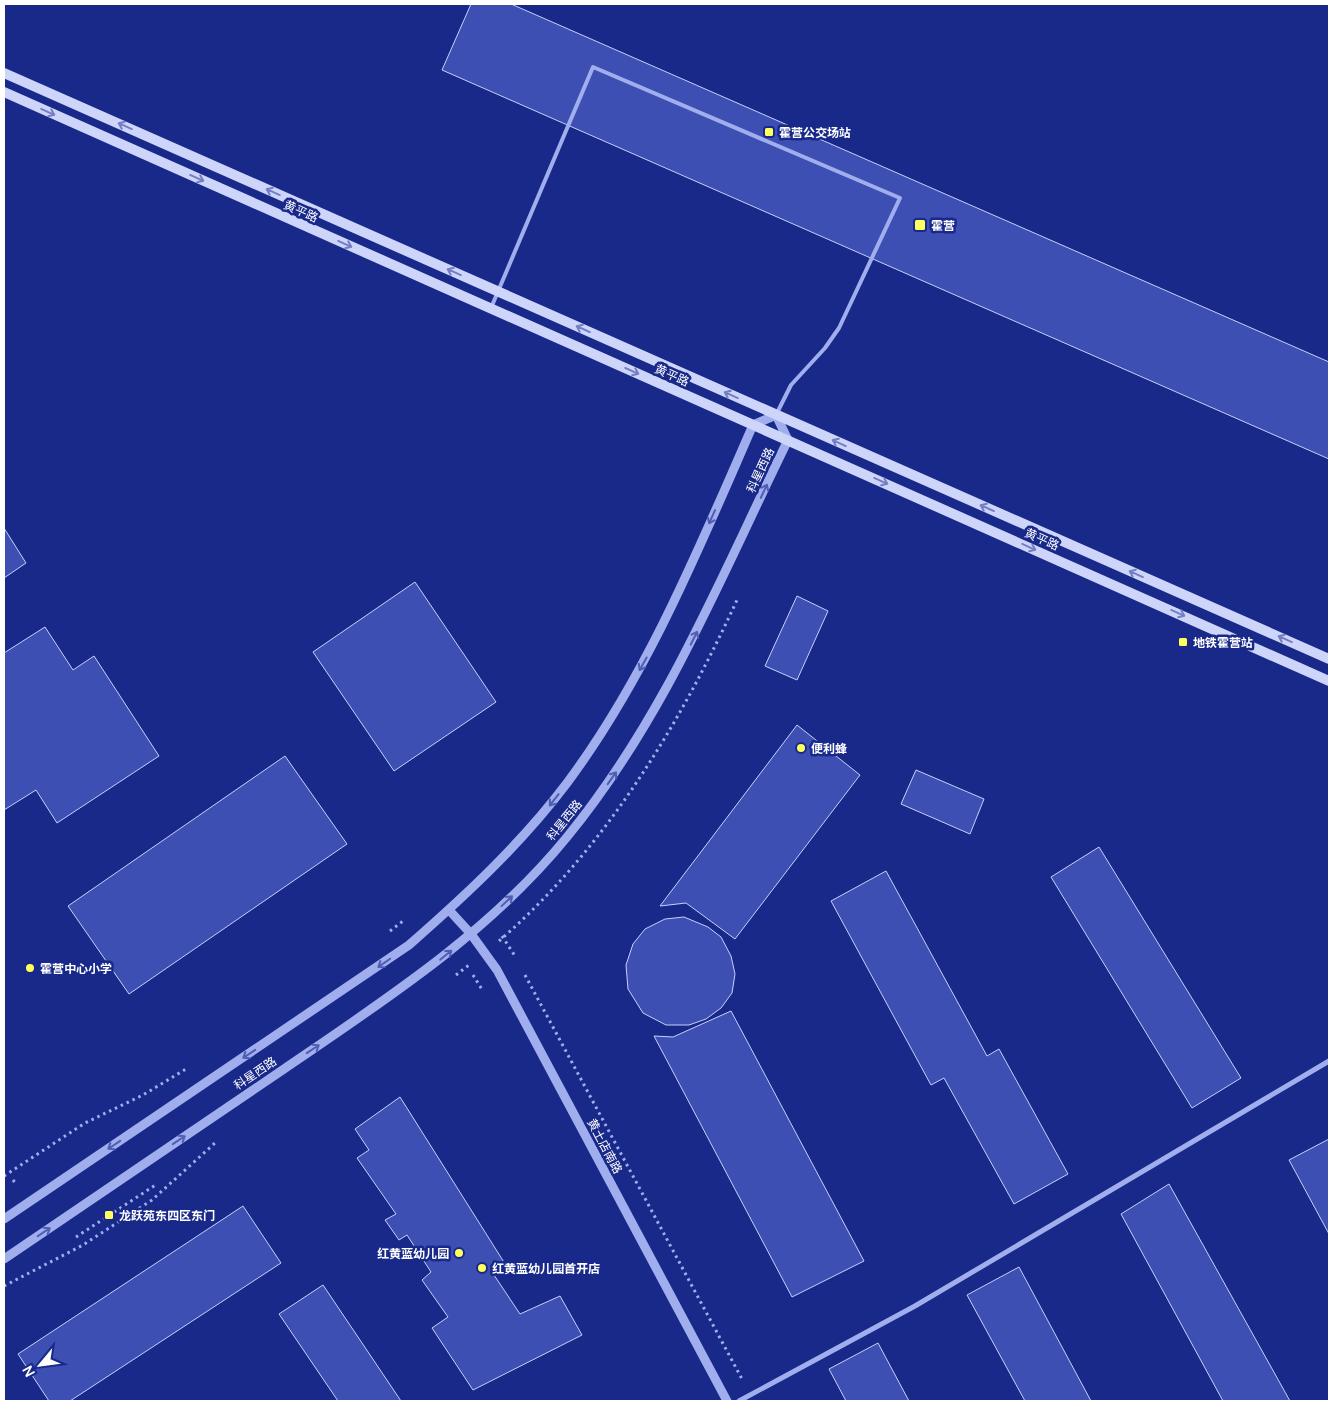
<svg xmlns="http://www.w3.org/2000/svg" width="1333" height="1405" font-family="Manrope,'Noto Sans SC',sans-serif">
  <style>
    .building { fill: #3d4fb2; stroke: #c7d0fa }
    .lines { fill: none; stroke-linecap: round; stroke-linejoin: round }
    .path { stroke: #a1aeee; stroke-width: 3; stroke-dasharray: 2.5 4; stroke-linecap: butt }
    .service { stroke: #a1aeee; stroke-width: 4 }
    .minor { stroke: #a1aeee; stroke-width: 5 }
    .tertiary { stroke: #a1aeee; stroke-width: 9 }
    .secondary { stroke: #ced5fa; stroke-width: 10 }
    .oneway { stroke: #737fc2 }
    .oneway2 { stroke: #4f5eb2 }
    .poi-dot { fill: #ffff5e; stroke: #18298a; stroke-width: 2 }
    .labels { text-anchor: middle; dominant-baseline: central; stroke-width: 5; stroke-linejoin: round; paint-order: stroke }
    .poi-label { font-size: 12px; font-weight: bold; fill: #fff; stroke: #18298a; text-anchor: start }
    .street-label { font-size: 12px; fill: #fff; stroke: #18298a }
  </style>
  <rect width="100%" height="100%" fill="#18298a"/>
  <g class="building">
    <path d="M471,4H511L1329,362V459L442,70Z"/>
    <path d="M4,528L26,563L4,578Z"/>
    <path d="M415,582L496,702L394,771L313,652Z"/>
    <path d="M797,596L828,611L797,680L765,666Z"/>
    <path d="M45,627L73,670L94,656L159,756L57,823L36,790L4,810V653Z"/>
    <path d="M797,725L860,775L735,939L686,903L660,906Z"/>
    <path d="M285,756L347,844L129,994L68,906Z"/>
    <path d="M916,770L984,799L970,834L901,804Z"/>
    <path d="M1099,847L1241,1078L1192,1108L1051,877Z"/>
    <path d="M886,871L987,1056L999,1049L1068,1174L1014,1204L944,1078L931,1085L831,901Z"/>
    <path d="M684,917L708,927L721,937L731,956L735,974L732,993L721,1008L706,1019L689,1025H666L643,1013L628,989L626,965L633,944L645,929L665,919Z"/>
    <path d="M731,1011L864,1261L792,1297L654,1036L673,1037Z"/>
    <path d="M400,1097L507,1267L494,1275L520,1314L560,1296L582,1335L473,1390L432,1328L448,1317L422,1280L431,1272L407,1235L399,1240L385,1220L396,1214L357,1158L369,1150L355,1129Z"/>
    <path d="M1329,1139V1234L1289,1160Z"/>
    <path d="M1169,1184L1290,1401H1223L1121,1214Z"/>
    <path d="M243,1206L281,1263L70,1401H49L18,1354Z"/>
    <path d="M1019,1267L1091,1401H1025L967,1295Z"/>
    <path d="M323,1285L401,1401H338L279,1314Z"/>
    <path d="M878,1343L909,1401H846L829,1369Z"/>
  </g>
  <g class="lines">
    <g class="path">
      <path d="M390,931L403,921"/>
      <path d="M502,936L515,956"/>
      <path d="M499,941C605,849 679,726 737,600"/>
      <path d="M456,975L469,965"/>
      <path d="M473,975L483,991"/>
      <path d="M525,975L742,1379"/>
      <path d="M4,1176L85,1123L143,1095L186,1069"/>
      <path d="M13,1180L16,1184"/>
      <path d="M76,1237L157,1184"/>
      <path d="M4,1286L83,1245L152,1200L215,1143"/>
    </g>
    <path class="service" d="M491,308L593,67L900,198L839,328L825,348L791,385L777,413"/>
    <path class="minor" d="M739,1401L915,1306L1329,1061"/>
    <g class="tertiary">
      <path d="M449,910L471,934L497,970L727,1401"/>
      <path d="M4,1219L409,945C466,895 521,844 567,783C648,674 699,548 753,425L776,415L788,440C720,578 666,716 567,837C489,933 385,1000 284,1069C191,1132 97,1196 4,1259"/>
    </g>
    <g class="secondary">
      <path d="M4,73L1329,659"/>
      <path d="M4,92L1329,681"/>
    </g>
  </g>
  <defs><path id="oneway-shaft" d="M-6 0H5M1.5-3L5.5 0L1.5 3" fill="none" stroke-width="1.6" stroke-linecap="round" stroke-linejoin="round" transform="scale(1.25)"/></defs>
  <g class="oneway">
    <use href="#oneway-shaft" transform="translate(48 112) rotate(24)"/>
    <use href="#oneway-shaft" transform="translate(125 126) rotate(-156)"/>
    <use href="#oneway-shaft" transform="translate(197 178) rotate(24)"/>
    <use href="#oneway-shaft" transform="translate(273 192) rotate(-156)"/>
    <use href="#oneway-shaft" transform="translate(345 244) rotate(24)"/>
    <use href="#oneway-shaft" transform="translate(454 272) rotate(-156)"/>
    <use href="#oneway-shaft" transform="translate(583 329) rotate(-156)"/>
    <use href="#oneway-shaft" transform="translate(632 371) rotate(24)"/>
    <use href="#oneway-shaft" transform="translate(731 395) rotate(-156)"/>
    <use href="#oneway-shaft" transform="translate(839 443) rotate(-155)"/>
    <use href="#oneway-shaft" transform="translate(881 481) rotate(24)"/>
    <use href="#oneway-shaft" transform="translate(987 508) rotate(-156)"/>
    <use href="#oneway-shaft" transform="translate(1029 547) rotate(24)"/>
    <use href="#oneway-shaft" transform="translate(1136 574) rotate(-156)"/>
    <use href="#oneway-shaft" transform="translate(1178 613) rotate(24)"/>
    <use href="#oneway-shaft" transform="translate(1285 639) rotate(-156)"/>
  </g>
  <g class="oneway2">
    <use href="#oneway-shaft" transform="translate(764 491) rotate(-65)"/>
    <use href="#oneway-shaft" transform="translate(712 517) rotate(114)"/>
    <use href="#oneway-shaft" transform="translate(694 638) rotate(-63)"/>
    <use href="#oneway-shaft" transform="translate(643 664) rotate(119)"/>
    <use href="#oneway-shaft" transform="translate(612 778) rotate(-55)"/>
    <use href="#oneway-shaft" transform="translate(554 800) rotate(128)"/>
    <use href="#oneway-shaft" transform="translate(507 901) rotate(-43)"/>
    <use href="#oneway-shaft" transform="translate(446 955) rotate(-39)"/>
    <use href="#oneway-shaft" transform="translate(384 963) rotate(145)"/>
    <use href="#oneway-shaft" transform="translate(313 1049) rotate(-34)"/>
    <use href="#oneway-shaft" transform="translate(249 1054) rotate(146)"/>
    <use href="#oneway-shaft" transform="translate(179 1140) rotate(-34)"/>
    <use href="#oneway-shaft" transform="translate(114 1145) rotate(146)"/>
    <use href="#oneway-shaft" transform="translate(44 1232) rotate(-34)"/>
  </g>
  <g class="poi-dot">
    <rect x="764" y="127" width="10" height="10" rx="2.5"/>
    <rect x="914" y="219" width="12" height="12" rx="2.5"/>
    <rect x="1178" y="637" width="10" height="10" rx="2.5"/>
    <circle cx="801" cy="748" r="5"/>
    <circle cx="30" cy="968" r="5"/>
    <rect x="104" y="1210" width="10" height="10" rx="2.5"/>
    <circle cx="459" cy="1253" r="5"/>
    <circle cx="482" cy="1268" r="5"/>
  </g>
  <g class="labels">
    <g class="poi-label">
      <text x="779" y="132">霍营公交场站</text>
      <text x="931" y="225">霍营</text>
      <text x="1193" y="642">地铁霍营站</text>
      <text x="811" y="748">便利蜂</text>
      <text x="40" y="968">霍营中心小学</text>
      <text x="119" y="1215">龙跃苑东四区东门</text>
      <text x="449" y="1253" text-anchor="end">红黄蓝幼儿园</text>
      <text x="492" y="1268">红黄蓝幼儿园首开店</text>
    </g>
    <g class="street-label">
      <text transform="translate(301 211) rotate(24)">黄平路</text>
      <text transform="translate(672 375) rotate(24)">黄平路</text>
      <text transform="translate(760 470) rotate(-65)">科星西路</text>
      <text transform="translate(1042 539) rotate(24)">黄平路</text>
      <text transform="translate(564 820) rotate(-51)">科星西路</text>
      <text transform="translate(255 1073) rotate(-34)">科星西路</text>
      <text transform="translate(605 1146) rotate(62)">黄土店南路</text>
    </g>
  </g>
  <rect width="1333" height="1405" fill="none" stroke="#ffffff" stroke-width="10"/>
  <g transform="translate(40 1365) rotate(241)" stroke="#18298a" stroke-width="4" paint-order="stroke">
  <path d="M0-4L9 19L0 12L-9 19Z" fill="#ffffff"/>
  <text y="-8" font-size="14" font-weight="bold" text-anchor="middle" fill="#ffffff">N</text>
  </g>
</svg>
